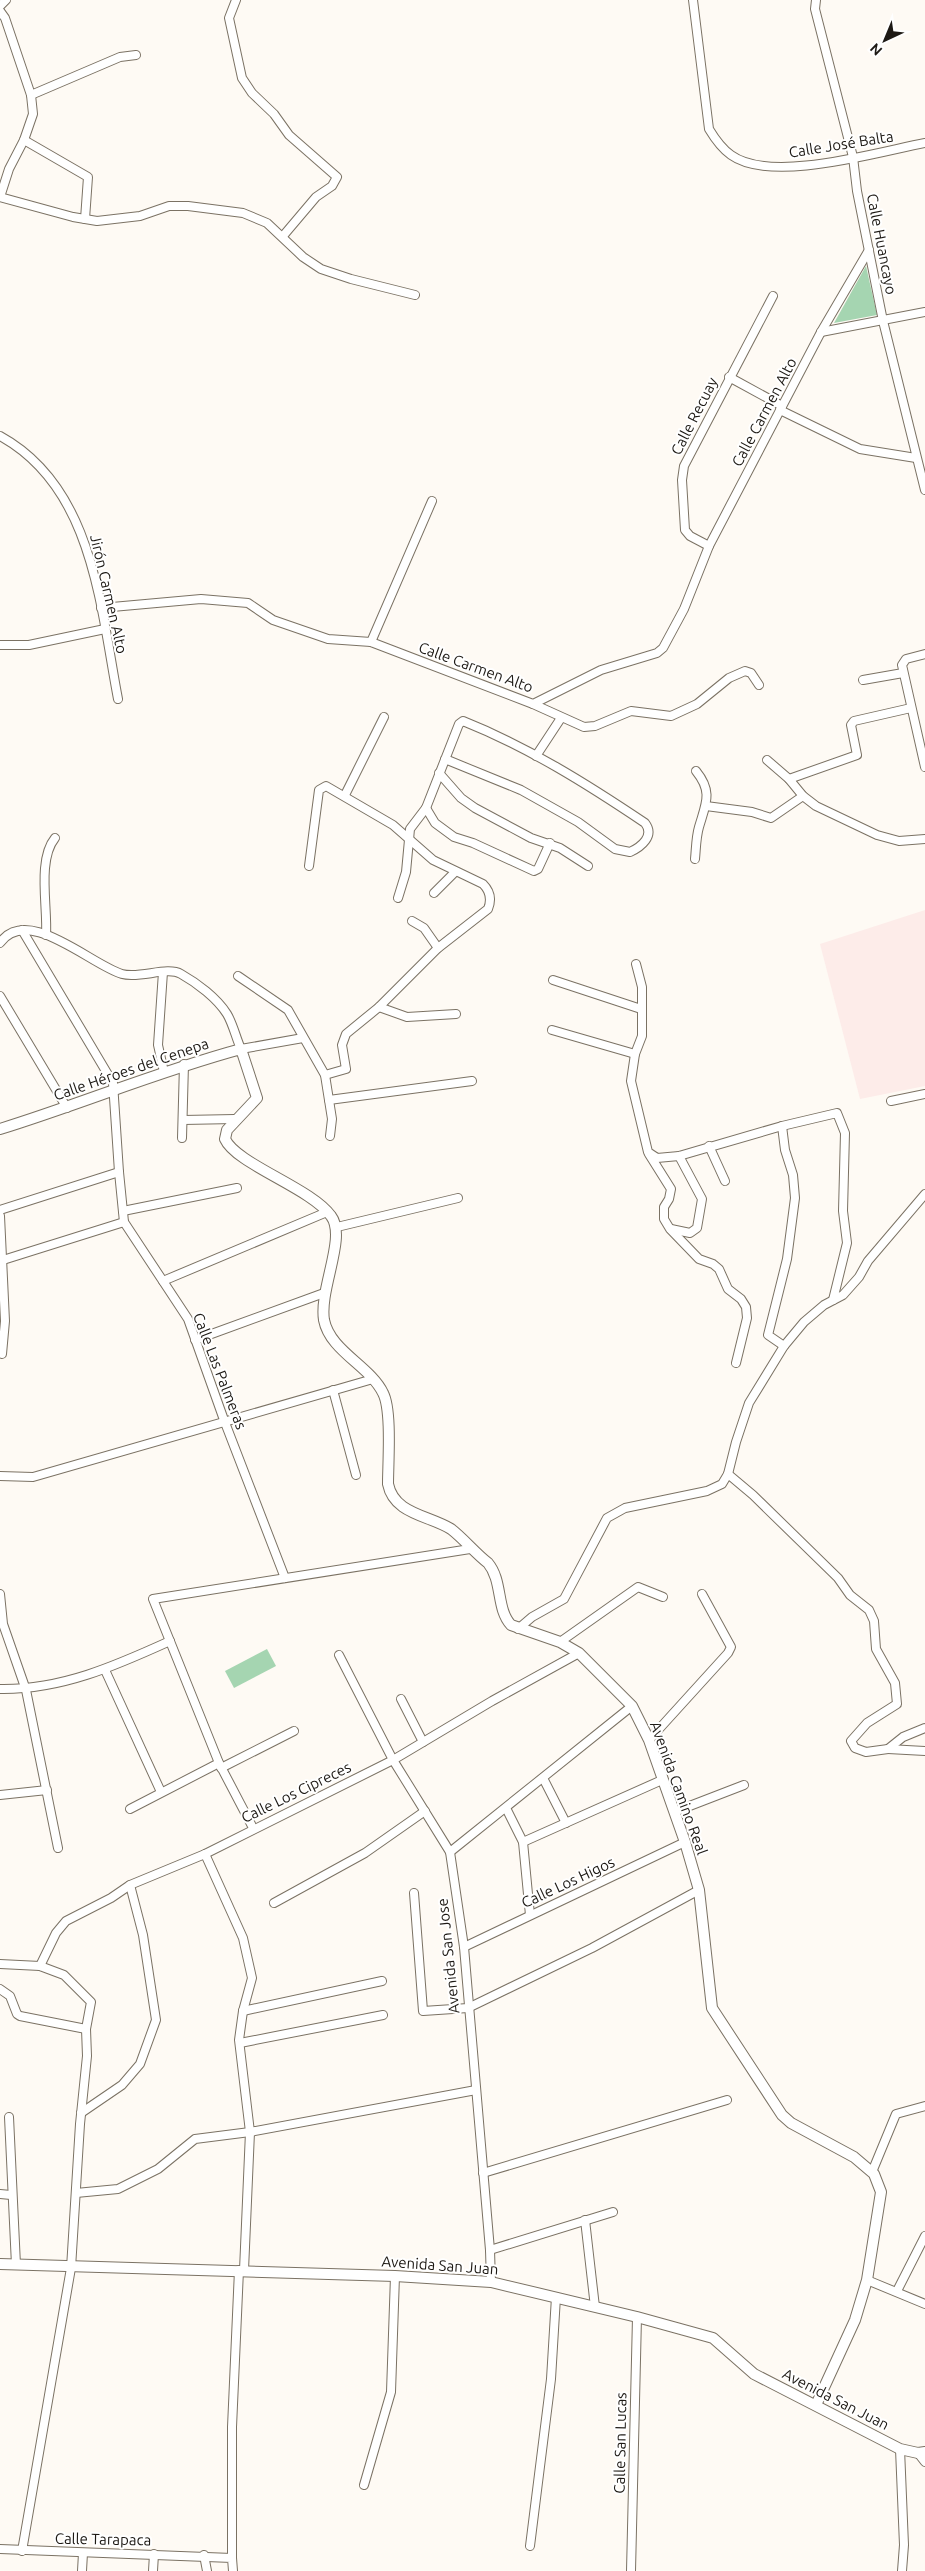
<svg xmlns="http://www.w3.org/2000/svg" width="925" height="2571" font-family="Ubuntu,sans-serif">
  <style>
    .education { fill: #fdece9 }
    .green { fill: #a5d5b1 }
    .lines { fill: none; stroke-linecap: round; stroke-linejoin: round }
    .minor-casing { stroke: #7b7264; stroke-width: 10 }
    .tertiary-casing { stroke: #7b7264; stroke-width: 12 }
    .minor { stroke: #fff; stroke-width: 8 }
    .tertiary { stroke: #fff; stroke-width: 10 }
    .labels { text-anchor: middle; dominant-baseline: central; stroke-width: 4; stroke-linejoin: round; paint-order: stroke }
    .street-label { font-size: 15px; fill: #1d1914; stroke: #fff }
  </style>
  <rect width="100%" height="100%" fill="#fefaf4"/>
  <path class="education" d="M925,910V1086L860,1099L820,944Z"/>
  <g class="green">
    <path d="M866,266L877,315L834,323Z"/>
    <path d="M267,1649L276,1666L234,1688L225,1671Z"/>
  </g>
  <g class="lines">
    <defs>
      <g id="minor">
        <path d="M236,0L229,18L242,78L252,93L274,114L289,135L337,177L332,186L316,197L283,236"/>
        <path d="M693,0L709,129C715,139 721,148 731,155C771,184 878,152 925,143"/>
        <path d="M816,0L815,9L853,157L857,191L883,321L925,490"/>
        <path d="M0,6L6,0"/>
        <path d="M0,11L5,18L31,95L33,114L24,140L9,169L0,197"/>
        <path d="M31,95L120,57L136,55"/>
        <path d="M24,140L88,177L85,219"/>
        <path d="M0,197L73,217L97,221L140,216L169,206H188L243,213L267,223L303,257L321,269L351,279L415,295"/>
        <path d="M821,332L925,312"/>
        <path d="M729,377L782,406"/>
        <path d="M780,410L860,449L916,458"/>
        <path d="M0,436C93,487 100,605 118,699"/>
        <path d="M709,546L690,536L685,530L682,480L684,466L773,296"/>
        <path d="M101,608L201,599L248,603L273,620L328,639L371,642L533,704L601,670L657,653L663,648L684,609L709,546L821,332L869,250"/>
        <path d="M371,642L432,501"/>
        <path d="M0,645H29L105,629"/>
        <path d="M925,654L906,659L902,665L925,767"/>
        <path d="M863,680L903,673"/>
        <path d="M533,704L584,727L595,726L631,711L671,716L697,704L729,678L745,671L751,673L759,685"/>
        <path d="M536,756L561,718"/>
        <path d="M767,760L789,779L803,796L816,806L877,835L899,841L925,839"/>
        <path d="M439,773L461,798L475,808L531,838L560,848L588,866"/>
        <path d="M789,779L857,755L851,725L854,721L911,708"/>
        <path d="M345,795L384,717"/>
        <path d="M706,806L752,812L771,818L803,796"/>
        <path d="M426,808L435,823L454,837L473,843L534,871L538,869L550,843"/>
        <path d="M695,859C696,849 696,837 699,827C706,803 713,792 696,771"/>
        <path d="M309,866L319,790L326,786L393,825L433,860L483,884C490,891 492,899 488,909L438,948L379,1007L346,1034L342,1045L346,1069L325,1075"/>
        <path d="M434,893L455,872"/>
        <path d="M398,898L406,872L410,829L426,808L459,724L463,721C528,747 587,784 645,823C655,836 641,847 630,852L615,849L578,822L521,790L445,759"/>
        <path d="M412,921L424,928L438,948"/>
        <path d="M22,930L113,1083L119,1172L124,1222L188,1319L224,1420L285,1578"/>
        <path d="M46,935C48,908 37,860 55,838"/>
        <path d="M0,943C27,904 91,965 122,974C140,979 167,966 181,974C197,983 217,998 227,1014C233,1024 236,1038 241,1049L303,1038"/>
        <path d="M636,964L642,987V1036L635,1054L631,1081L648,1152L657,1158L679,1156L782,1126L837,1113L845,1133L843,1211L847,1243L833,1300"/>
        <path d="M163,972L158,1045L164,1072"/>
        <path d="M238,976L288,1010L325,1075L332,1119L330,1136"/>
        <path d="M553,980L641,1009"/>
        <path d="M0,996L67,1108"/>
        <path d="M379,1007L407,1017L456,1014"/>
        <path d="M552,1030L635,1054"/>
        <path d="M329,1100L472,1081"/>
        <path d="M891,1101L925,1094"/>
        <path d="M183,1120L235,1119"/>
        <path d="M782,1126L785,1150L793,1175L795,1198L787,1259L768,1335L784,1346"/>
        <path d="M182,1138L184,1064"/>
        <path d="M709,1146L725,1181"/>
        <path d="M649,1154L671,1189L669,1199L664,1207V1219L670,1229L699,1259L713,1264L719,1269L728,1289L741,1299L746,1307L747,1318L736,1363"/>
        <path d="M0,1210L119,1172"/>
        <path d="M123,1211L237,1188"/>
        <path d="M0,1216L5,1321L2,1354"/>
        <path d="M337,1227L458,1198"/>
        <path d="M671,1229L690,1233L697,1228L702,1199L679,1156"/>
        <path d="M3,1260L124,1222"/>
        <path d="M163,1281L327,1212"/>
        <path d="M195,1340L324,1293"/>
        <path d="M333,1390L356,1475"/>
        <path d="M728,1474L753,1495L838,1578L850,1595L869,1610L874,1621L876,1649L895,1683L897,1704L867,1723L851,1741L855,1748L866,1752L888,1749L903,1737L925,1728"/>
        <path d="M0,1476L33,1477L373,1379"/>
        <path d="M0,1594L3,1624L26,1690L58,1848"/>
        <path d="M518,1629L532,1617L564,1599L607,1518L625,1508L707,1491L722,1484L728,1474L736,1442L749,1403L784,1346L804,1322L824,1305L843,1295L859,1277L868,1261L925,1194"/>
        <path d="M560,1642L638,1587L663,1597"/>
        <path d="M339,1655L393,1760L450,1852L464,1947L490,2250L491,2282"/>
        <path d="M105,1670L161,1792"/>
        <path d="M0,1689C61,1690 115,1666 170,1641"/>
        <path d="M401,1699L423,1742"/>
        <path d="M649,1740L728,1653L731,1647L702,1594"/>
        <path d="M888,1749L925,1751"/>
        <path d="M221,1768L294,1731"/>
        <path d="M543,1778L566,1823"/>
        <path d="M0,1795L47,1790"/>
        <path d="M506,1808L523,1842L530,1915"/>
        <path d="M130,1809L219,1763"/>
        <path d="M674,1812L744,1785"/>
        <path d="M253,1828L219,1763L153,1599L470,1549"/>
        <path d="M523,1842L662,1780"/>
        <path d="M450,1852L632,1706"/>
        <path d="M205,1854L243,1938L252,1978L243,2011L239,2040L250,2132L244,2270"/>
        <path d="M414,1893L423,2011L468,2008L592,1948L699,1890"/>
        <path d="M274,1903L365,1853L425,1811"/>
        <path d="M464,1947L685,1842"/>
        <path d="M0,1964L40,1966L64,1975L91,2002L86,2029L87,2056L80,2124L71,2268L22,2551"/>
        <path d="M40,1966L56,1933L66,1921L111,1898L130,1885L205,1854L393,1760L492,1701L579,1653"/>
        <path d="M0,1989L10,1996L17,2014L20,2016L86,2029"/>
        <path d="M243,2011L382,1981"/>
        <path d="M240,2043L383,2015"/>
        <path d="M81,2113L122,2085L140,2064L156,2020L143,1935L130,1885"/>
        <path d="M9,2117L16,2265"/>
        <path d="M872,2172L896,2114L925,2106"/>
        <path d="M483,2173L727,2100"/>
        <path d="M76,2193L118,2189L158,2169L195,2139L250,2132L476,2090"/>
        <path d="M0,2194L11,2195"/>
        <path d="M585,2220L595,2307"/>
        <path d="M490,2250L613,2212"/>
        <path d="M867,2280L925,2304"/>
        <path d="M897,2291L925,2236"/>
        <path d="M900,2449L904,2545L902,2571"/>
        <path d="M918,2453L925,2462"/>
        <path d="M364,2485L391,2392L395,2276"/>
        <path d="M530,2546L551,2379L556,2297"/>
        <path d="M0,2549L232,2558L233,2571"/>
        <path d="M204,2555L207,2571"/>
        <path d="M232,2558V2427L239,2270"/>
        <path d="M82,2571L83,2553"/>
        <path d="M153,2571L154,2554"/>
        <path d="M631,2571L637,2317"/>
      </g>
      <g id="tertiary">
        <path d="M0,1129C81,1104 159,1071 241,1049L257,1098L227,1130L225,1139C236,1164 311,1188 331,1216C347,1237 319,1289 324,1320C330,1351 370,1366 383,1393C392,1410 388,1463 388,1484C394,1514 428,1515 451,1529C464,1539 475,1553 488,1563C503,1581 496,1609 511,1625L560,1642L579,1653L632,1706L649,1740L685,1842L699,1890L712,2008L782,2115L791,2123L854,2157L874,2174L881,2192L867,2280L855,2320L816,2405"/>
        <path d="M0,2264L395,2276L491,2282L637,2317L713,2338L754,2374L900,2449L918,2453L925,2452"/>
      </g>
    </defs>
    <use href="#minor" class="minor-casing"/>
    <use href="#tertiary" class="tertiary-casing"/>
    <use href="#minor" class="minor"/>
    <use href="#tertiary" class="tertiary"/>
  </g>
  <g class="labels">
    <g class="street-label">
      <text transform="translate(841 144) rotate(-9)">Calle José Balta</text>
      <text transform="translate(882 244) rotate(79)">Calle Huancayo</text>
      <text transform="translate(764 412) rotate(-62)">Calle Carmen Alto</text>
      <text transform="translate(694 416) rotate(-63)">Calle Recuay</text>
      <text transform="translate(109 594) rotate(77)">Jirón Carmen Alto</text>
      <text transform="translate(476 667) rotate(20)">Calle Carmen Alto</text>
      <text transform="translate(131 1069) rotate(-19)">Calle Héroes del Cenepa</text>
      <text transform="translate(220 1371) rotate(69)">Calle Las Palmeras</text>
      <text transform="translate(679 1788) rotate(70)">Avenida Camino Real</text>
      <text transform="translate(296 1792) rotate(-26)">Calle Los Cipreces</text>
      <text transform="translate(568 1882) rotate(-25)">Calle Los Higos</text>
      <text transform="translate(448 1956) rotate(-96)">Avenida San Jose</text>
      <text transform="translate(440 2265) rotate(4)">Avenida San Juan</text>
      <text transform="translate(836 2399) rotate(27)">Avenida San Juan</text>
      <text transform="translate(620 2443) rotate(-89)">Calle San Lucas</text>
      <text transform="translate(103 2539) rotate(1)">Calle Tarapaca</text>
    </g>
  </g>
  <g transform="translate(885 40) rotate(224)" stroke="#ffffff" stroke-width="4" paint-order="stroke">
  <path d="M0-4L9 19L0 12L-9 19Z" fill="#1d1914"/>
  <text y="-8" font-size="14" font-weight="bold" text-anchor="middle" fill="#1d1914">N</text>
  </g>
</svg>
